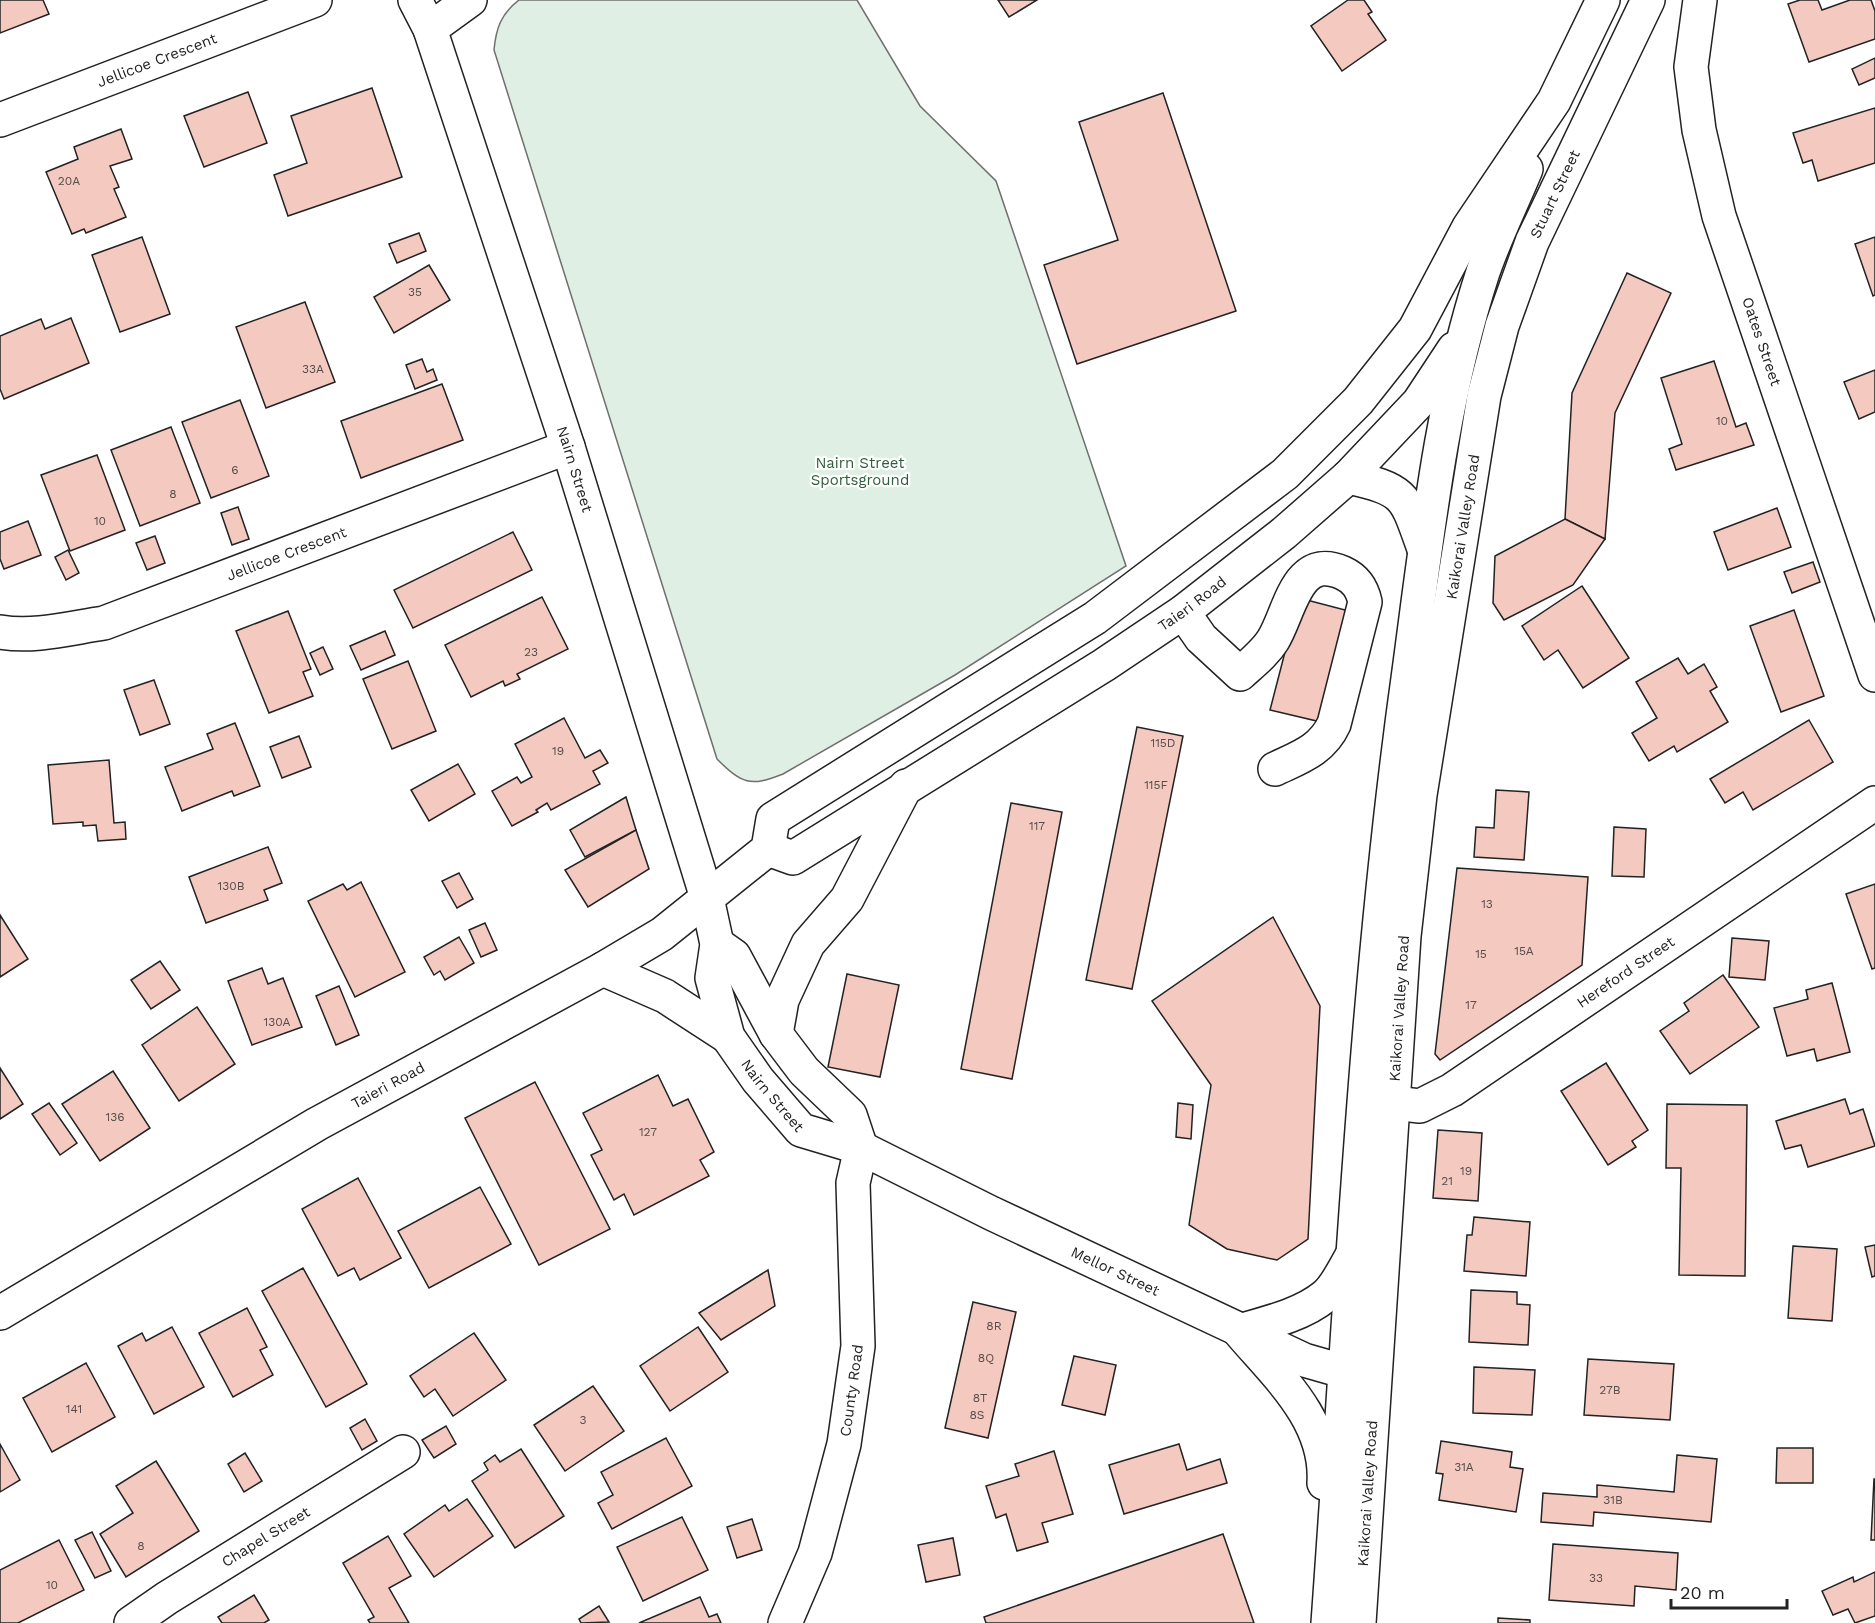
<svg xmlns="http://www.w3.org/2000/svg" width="1875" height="1623" font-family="'Work Sans',sans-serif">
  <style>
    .green { fill: #e0efe3; stroke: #6f6f6f; stroke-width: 1.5 }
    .building { fill: #f3c9c0; stroke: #222; stroke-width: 1.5 }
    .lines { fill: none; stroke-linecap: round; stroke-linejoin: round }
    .minor-casing { stroke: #222; stroke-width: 36 }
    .major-casing { stroke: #222; stroke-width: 36 }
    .minor { stroke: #fff; stroke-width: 33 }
    .major { stroke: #fff; stroke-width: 33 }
    .labels { text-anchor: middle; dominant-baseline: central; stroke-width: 4.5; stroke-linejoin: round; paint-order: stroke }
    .number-label { font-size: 12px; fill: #564c4a }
    .street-label { font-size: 15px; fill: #222; stroke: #fff }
    .park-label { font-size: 15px; fill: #2f5e38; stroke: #fff }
  </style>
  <rect width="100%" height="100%" fill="#fff"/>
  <path class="green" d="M519,0H857L920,106L996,181L1126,566L955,675L783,774C750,787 742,784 717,759L494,50C496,28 501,14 519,0Z"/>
  <g class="building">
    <path d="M0,0H43L49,14L0,33Z"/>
    <path d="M998,0H1037L1009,17Z"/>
    <path d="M1348,0H1364L1372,12L1368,14L1386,40L1342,71L1311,26Z"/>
    <path d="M1800,0H1818L1822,10L1850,0H1871L1875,11V39L1809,62L1788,4Z"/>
    <path d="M1875,58V78L1859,85L1852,69Z"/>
    <path d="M372,88L402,177L288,216L274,175L307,163L291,116Z"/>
    <path d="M248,92L267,143L204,167L184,116Z"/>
    <path d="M1163,93L1236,311L1077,364L1044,265L1118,240L1079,122Z"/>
    <path d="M1875,108V163L1818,181L1812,160L1803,163L1793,133Z"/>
    <path d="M121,129L132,159L110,166L119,187L114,189L126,217L86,233L84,229L72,234L46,172L78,159L74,147Z"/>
    <path d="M419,233L426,251L397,263L389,244Z"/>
    <path d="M142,237L170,314L120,332L92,255Z"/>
    <path d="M1875,237V295L1873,296L1855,244Z"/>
    <path d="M429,265L450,300L394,333L374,297Z"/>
    <path d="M1627,273L1671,293L1615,413L1605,539L1565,519L1572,393Z"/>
    <path d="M305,302L335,382L266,408L236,327Z"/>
    <path d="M71,318L89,363L4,399L0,389V336L41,319L45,329Z"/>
    <path d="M422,359L427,372L433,369L437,380L415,389L406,365Z"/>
    <path d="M1714,361L1736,427L1746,423L1754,445L1676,470L1669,449L1682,444L1661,378Z"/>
    <path d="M1875,370V412L1859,419L1844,382Z"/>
    <path d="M442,384L463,440L361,478L341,421Z"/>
    <path d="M240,400L269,476L211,498L182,422Z"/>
    <path d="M171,427L200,503L140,526L111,450Z"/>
    <path d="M97,455L125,530L70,551L41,475Z"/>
    <path d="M238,507L249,539L232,545L221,513Z"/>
    <path d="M1777,508L1791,547L1728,570L1714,532Z"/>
    <path d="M1565,519L1605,539L1573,585L1504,620L1493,603L1495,556Z"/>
    <path d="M28,521L41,555L4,569L0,559V532Z"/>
    <path d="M513,532L532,570L413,628L394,590Z"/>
    <path d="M155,536L165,563L147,570L136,543Z"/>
    <path d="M68,550L79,573L66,580L55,557Z"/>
    <path d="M1813,562L1820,582L1792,593L1784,572Z"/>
    <path d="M1582,586L1629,658L1583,688L1558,650L1544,660L1522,626Z"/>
    <path d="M542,597L568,649L517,674L520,679L505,686L503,681L471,697L445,645Z"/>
    <path d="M1299,598L1349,611L1321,722L1270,710Z"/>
    <path d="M1794,610L1824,696L1781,712L1750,626Z"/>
    <path d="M288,611L311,669L303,672L313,696L269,713L236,631Z"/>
    <path d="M385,631L395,655L361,670L350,646Z"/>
    <path d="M323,647L333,669L320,675L310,653Z"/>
    <path d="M1678,658L1688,674L1704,664L1717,687L1710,691L1728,722L1677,752L1674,746L1649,761L1632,733L1657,718L1636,682Z"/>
    <path d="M408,661L436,731L392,749L363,679Z"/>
    <path d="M154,680L170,724L140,735L124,690Z"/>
    <path d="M564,718L585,758L600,750L608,763L593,771L600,784L551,810L547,803L536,810L538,812L512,826L492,791L517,777L521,783L532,777L515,744Z"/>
    <path d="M1809,720L1833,762L1753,810L1743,792L1725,803L1710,779Z"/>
    <path d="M235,723L260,786L234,796L232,791L182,811L165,767L213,749L207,734Z"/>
    <path d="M1137,727L1183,736L1132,989L1086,980Z"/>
    <path d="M299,736L311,767L282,778L270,747Z"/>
    <path d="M109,760L114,823L125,822L126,839L98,841L96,825L83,826V822L53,824L48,765Z"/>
    <path d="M458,764L475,794L429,821L411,790Z"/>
    <path d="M1496,790L1529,792L1524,860L1474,857L1476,827L1494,828Z"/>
    <path d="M626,797L636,830L585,857L570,830Z"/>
    <path d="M1011,803L1062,812L1012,1079L961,1069Z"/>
    <path d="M1614,827L1646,829L1644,877L1612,876Z"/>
    <path d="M636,830L649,869L588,907L565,870Z"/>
    <path d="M268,847L282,883L264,890L268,900L206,923L189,877Z"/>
    <path d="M1457,868L1588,877L1582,965L1440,1060L1435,1054Z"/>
    <path d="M459,873L473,899L457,908L442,881Z"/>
    <path d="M361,882L405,972L355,997L308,901L343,884L347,890Z"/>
    <path d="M1875,884V968L1872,969L1846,894Z"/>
    <path d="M0,915L28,959L0,977Z"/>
    <path d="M1273,917L1320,1006L1308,1239L1277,1260L1227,1249L1189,1225L1211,1085L1152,1001Z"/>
    <path d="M485,923L497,950L481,957L469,930Z"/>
    <path d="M459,937L474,963L445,980L440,971L434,975L424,957Z"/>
    <path d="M1732,938L1769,941L1765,980L1729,977Z"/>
    <path d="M160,961L180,990L151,1009L131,980Z"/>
    <path d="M262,968L268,984L283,978L302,1027L252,1045L228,981Z"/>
    <path d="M847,974L899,985L880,1077L828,1067Z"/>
    <path d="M1723,975L1759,1027L1690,1074L1660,1031L1689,1011L1684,1003Z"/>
    <path d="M1832,983L1850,1052L1817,1061L1814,1049L1787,1056L1774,1008L1808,999L1806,990Z"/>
    <path d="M339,986L359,1035L336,1045L316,996Z"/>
    <path d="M197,1007L235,1064L179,1101L142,1045Z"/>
    <path d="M1606,1063L1648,1130L1632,1141L1636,1147L1608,1165L1561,1091Z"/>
    <path d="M0,1068L23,1104L0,1119Z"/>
    <path d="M113,1071L150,1128L100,1161L62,1104Z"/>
    <path d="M658,1075L673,1106L688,1099L714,1152L700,1160L709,1176L634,1215L624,1194L614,1200L591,1155L602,1150L583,1113Z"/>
    <path d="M535,1082L610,1229L539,1265L465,1118Z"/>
    <path d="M1845,1099L1850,1114L1863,1109L1875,1146L1808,1167L1801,1145L1785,1149L1776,1121Z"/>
    <path d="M49,1103L77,1143L60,1155L32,1114Z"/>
    <path d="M1178,1103L1193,1105L1191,1139L1176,1137Z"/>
    <path d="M1667,1104L1747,1105L1745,1276L1679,1275L1681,1168H1666Z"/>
    <path d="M1438,1130L1482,1133L1478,1201L1433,1198Z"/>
    <path d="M358,1178L401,1258L360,1280L354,1268L338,1276L302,1209Z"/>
    <path d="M480,1187L511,1244L429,1288L398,1231Z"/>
    <path d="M1474,1217L1530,1222L1526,1276L1464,1271L1467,1235H1472Z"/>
    <path d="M1875,1245V1276L1872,1277L1865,1247Z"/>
    <path d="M1793,1246L1837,1249L1832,1321L1788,1318Z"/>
    <path d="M303,1268L367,1384L326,1407L262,1291Z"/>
    <path d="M768,1270L775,1306L721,1340L699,1313Z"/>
    <path d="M1471,1290L1517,1292V1304L1530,1305L1528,1345L1469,1342Z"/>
    <path d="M973,1302L1016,1312L988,1438L945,1428Z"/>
    <path d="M247,1308L267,1347L260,1350L273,1375L233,1397L199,1333Z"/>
    <path d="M172,1327L204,1387L154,1414L118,1346L142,1333L146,1341Z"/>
    <path d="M698,1327L728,1372L670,1411L640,1366Z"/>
    <path d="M474,1333L506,1380L453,1416L435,1389L424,1397L410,1376Z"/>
    <path d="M1074,1356L1116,1365L1105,1415L1062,1405Z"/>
    <path d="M1588,1359L1674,1364L1670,1420L1584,1415Z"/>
    <path d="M86,1363L115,1417L52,1452L23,1398Z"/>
    <path d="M1474,1367L1535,1370L1532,1415L1473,1413Z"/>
    <path d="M593,1386L624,1431L565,1471L534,1425Z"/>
    <path d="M365,1419L377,1441L362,1450L350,1428Z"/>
    <path d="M446,1426L456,1444L434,1458L422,1440Z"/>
    <path d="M666,1438L692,1486L612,1529L598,1503L613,1495L601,1472Z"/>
    <path d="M1441,1441L1512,1452L1510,1467L1523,1469L1516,1512L1439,1500L1443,1474L1436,1473Z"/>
    <path d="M0,1444L20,1480L0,1492Z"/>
    <path d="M1179,1444L1187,1470L1220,1459L1227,1483L1124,1514L1109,1465Z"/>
    <path d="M1777,1448H1813V1483H1776Z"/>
    <path d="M521,1449L564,1516L515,1548L472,1481L488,1470L484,1463L495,1455L500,1462Z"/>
    <path d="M1054,1451L1073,1514L1042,1523L1048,1542L1017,1551L1006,1514L996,1518L986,1486L1019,1476L1015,1464Z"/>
    <path d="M245,1453L262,1481L244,1492L228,1464Z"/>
    <path d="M1677,1455L1717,1459L1711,1522L1594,1512L1593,1526L1541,1522L1543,1493L1597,1497V1485L1674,1492Z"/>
    <path d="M156,1461L199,1531L126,1577L100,1534L133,1513L116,1486Z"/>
    <path d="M1874,1479H1875V1540H1871Z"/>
    <path d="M467,1499L493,1536L434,1577L404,1534L445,1505L449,1511Z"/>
    <path d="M682,1517L708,1570L643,1601L617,1547Z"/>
    <path d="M752,1519L762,1550L737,1558L727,1527Z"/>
    <path d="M92,1532L111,1571L95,1578L75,1540Z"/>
    <path d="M1223,1534L1254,1623H986L984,1617Z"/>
    <path d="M388,1536L411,1576L389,1588L409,1623H370L368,1620L374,1617L343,1563Z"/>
    <path d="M953,1538L960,1575L926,1582L918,1545Z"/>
    <path d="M59,1540L84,1590L18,1623H0V1570Z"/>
    <path d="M1553,1544L1678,1553L1676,1590L1635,1586L1634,1606L1549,1600Z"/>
    <path d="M1875,1572V1616L1855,1623L1848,1609L1833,1615L1822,1591L1853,1577L1854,1582Z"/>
    <path d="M254,1595L269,1620L264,1623H222L218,1617Z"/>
    <path d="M700,1597L709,1617L717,1614L721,1623H639Z"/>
    <path d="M599,1606L609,1622L581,1623L579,1619Z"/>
    <path d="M1498,1618L1530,1620V1623H1498Z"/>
  </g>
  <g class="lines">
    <defs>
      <g id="minor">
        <path id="s1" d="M415,0L430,29L568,447L707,898L717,944L712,978L728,1037L758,1080L801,1130L861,1148L991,1213L1304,1360L1346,1372L1374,1376"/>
        <path id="s2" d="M1700,0L1691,67L1699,130L1719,216L1875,675"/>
        <path d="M430,29L470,0"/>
        <path id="s3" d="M0,120L315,0"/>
        <path d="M1183,612L1201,638L1240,674C1252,663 1265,653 1273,640C1290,613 1296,552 1343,573C1356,579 1362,588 1365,602L1334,724C1322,750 1300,757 1275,769"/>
        <path id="s4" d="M0,632C34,638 70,628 104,623L568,447"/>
        <path d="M717,944L734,956L776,1034L804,1071L850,1115L861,1148"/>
        <path d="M603,969L665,996L728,1037"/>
        <path d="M776,1034L782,1000L808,944L847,899L906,786"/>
        <path id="s5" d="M1366,1100L1420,1106L1452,1090L1875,803"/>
        <path id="s6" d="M131,1623L167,1598L403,1452"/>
        <path id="s7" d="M785,1623L815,1553L844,1444L858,1346L853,1183L861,1148"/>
      </g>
      <g id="major">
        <path d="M1348,477C1406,490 1405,495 1424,549"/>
        <path id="s8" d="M768,849L793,858L1104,665L1183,612L1284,533L1348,477L1419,402L1454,349"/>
        <path id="s9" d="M0,1313L317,1124L603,969L662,934L768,849L773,819L1095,618L1285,474L1358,401L1415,329L1469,227L1554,101L1603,0"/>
        <path d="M1324,1483C1328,1420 1277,1376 1239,1331C1267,1323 1302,1315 1325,1296C1337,1286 1345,1267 1353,1254"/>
        <path d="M1328,1623C1351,1306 1365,986 1409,671C1427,537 1441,401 1483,272C1495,237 1512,203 1526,169"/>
        <path id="s10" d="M1359,1623L1404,936L1420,795L1484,396L1502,326L1532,242L1648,0"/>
      </g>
    </defs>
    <use href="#minor" class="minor-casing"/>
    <use href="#major" class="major-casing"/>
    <use href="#minor" class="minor"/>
    <use href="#major" class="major"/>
  </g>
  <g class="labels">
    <g class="number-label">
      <text x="69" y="181">20A</text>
      <text x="415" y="292">35</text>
      <text x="313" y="369">33A</text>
      <text x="1722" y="421">10</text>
      <text x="235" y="470">6</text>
      <text x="173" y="494">8</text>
      <text x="100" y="521">10</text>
      <text x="531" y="652">23</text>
      <text x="1163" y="743">115D</text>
      <text x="558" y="751">19</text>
      <text x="1156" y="785">115F</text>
      <text x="1037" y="826">117</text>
      <text x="231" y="886">130B</text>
      <text x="1487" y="904">13</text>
      <text x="1524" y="951">15A</text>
      <text x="1481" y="954">15</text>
      <text x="1471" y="1005">17</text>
      <text x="277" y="1022">130A</text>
      <text x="115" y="1117">136</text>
      <text x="648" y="1132">127</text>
      <text x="1466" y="1171">19</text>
      <text x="1447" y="1181">21</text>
      <text x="994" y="1326">8R</text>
      <text x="986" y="1358">8Q</text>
      <text x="1610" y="1390">27B</text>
      <text x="980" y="1398">8T</text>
      <text x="74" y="1409">141</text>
      <text x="977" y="1415">8S</text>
      <text x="583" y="1420">3</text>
      <text x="1464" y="1467">31A</text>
      <text x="1613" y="1500">31B</text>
      <text x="141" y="1546">8</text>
      <text x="1596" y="1578">33</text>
      <text x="52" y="1585">10</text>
    </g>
    <g class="street-label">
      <text stroke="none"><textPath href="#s3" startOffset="168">Jellicoe Crescent</textPath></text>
      <text stroke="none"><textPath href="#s10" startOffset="1449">Stuart Street</textPath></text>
      <text stroke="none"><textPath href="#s2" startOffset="352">Oates Street</textPath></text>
      <text stroke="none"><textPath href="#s1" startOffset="496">Nairn Street</textPath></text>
      <text stroke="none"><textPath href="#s10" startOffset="1102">Kaikorai Valley Road</textPath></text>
      <text stroke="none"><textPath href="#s4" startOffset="300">Jellicoe Crescent</textPath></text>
      <text stroke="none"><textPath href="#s8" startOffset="500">Taieri Road</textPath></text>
      <text stroke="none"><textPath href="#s5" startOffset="300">Hereford Street</textPath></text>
      <text stroke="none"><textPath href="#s10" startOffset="616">Kaikorai Valley Road</textPath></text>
      <text stroke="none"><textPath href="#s9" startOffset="450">Taieri Road</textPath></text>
      <text stroke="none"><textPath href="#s1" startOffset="1161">Nairn Street</textPath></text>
      <text stroke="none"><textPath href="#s1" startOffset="1551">Mellor Street</textPath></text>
      <text stroke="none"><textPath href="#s7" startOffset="243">County Road</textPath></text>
      <text stroke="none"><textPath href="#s10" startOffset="130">Kaikorai Valley Road</textPath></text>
      <text stroke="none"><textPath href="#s6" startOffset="160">Chapel Street</textPath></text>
    </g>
    <g class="park-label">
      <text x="860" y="463">Nairn Street<tspan x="860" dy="17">Sportsground</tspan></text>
    </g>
  </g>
  <path d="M1671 1599v9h116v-9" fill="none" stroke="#222222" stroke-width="3"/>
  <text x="1680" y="1599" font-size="18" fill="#222222" stroke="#ffffff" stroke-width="4.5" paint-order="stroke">20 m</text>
</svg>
